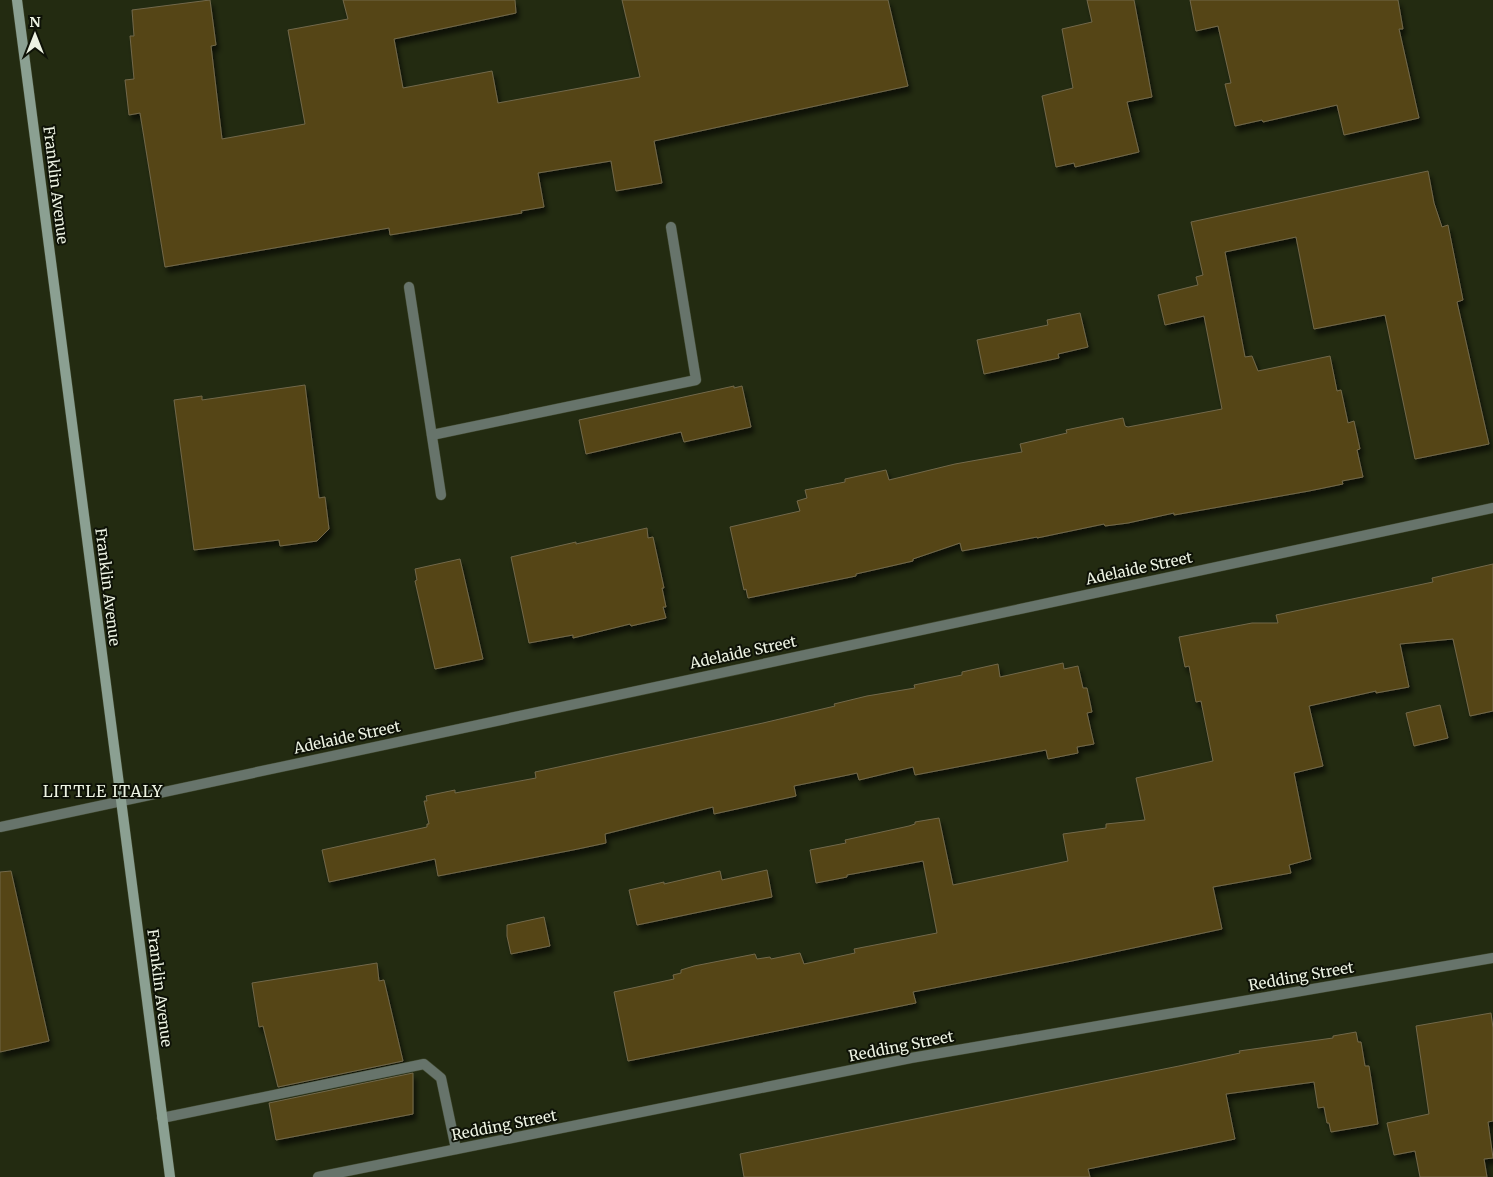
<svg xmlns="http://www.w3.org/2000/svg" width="1493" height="1177" font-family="Merriweather,serif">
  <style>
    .building { fill: #544515; stroke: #72684b; filter: url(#shadow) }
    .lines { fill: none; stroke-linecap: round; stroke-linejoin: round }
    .lane-casing { stroke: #3f472e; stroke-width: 11 }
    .street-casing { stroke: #3f472e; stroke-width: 11 }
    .secondary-casing { stroke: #3f472e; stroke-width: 11 }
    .lane { stroke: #67746b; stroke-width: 10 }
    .street { stroke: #67746b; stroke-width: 10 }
    .secondary { stroke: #8ba092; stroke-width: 10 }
    .labels { text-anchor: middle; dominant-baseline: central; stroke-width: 4; stroke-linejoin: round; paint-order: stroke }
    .street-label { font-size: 15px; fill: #edf3e3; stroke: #0e1207 }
    .neighbourhood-label { font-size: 16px; letter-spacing: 1px; fill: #edf3e3; stroke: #0e1207 }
  </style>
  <defs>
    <filter id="shadow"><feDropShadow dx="3" dy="5.5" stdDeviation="2.5" flood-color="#0009"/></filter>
  </defs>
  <rect width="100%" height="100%" fill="#232b11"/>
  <g class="building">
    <path d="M210,0L216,45L211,46L222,139L305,124L288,30L348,19L343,0H515L516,13L394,39L403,88L492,71L498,103L640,77L622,0H888L908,86L654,141L662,183L616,191L611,161L538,173L544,207L521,211L522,213L390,235L389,228L165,267L140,113L129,115L125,80L134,79L130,36H134L132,10Z"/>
    <path d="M1087,0H1134L1152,97L1127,102L1139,152L1075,167L1074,163L1056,167L1042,96L1073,88L1062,29L1092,22Z"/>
    <path d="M1190,0H1398L1403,29H1399L1419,118L1344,135L1337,105L1263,122L1262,120L1235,126L1225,84L1231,83L1218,26L1196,31Z"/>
    <path d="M1428,171L1434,203L1442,227L1448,225L1463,300L1457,302L1489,444L1415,459L1385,315L1314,329L1296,237L1225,252L1245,357L1252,356L1258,371L1330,356L1337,391L1341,390L1348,423L1354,421L1360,449L1357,450L1363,477L1342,481L1343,484L1309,491L1174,515V513L1128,523L1105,526L1104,524L1037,538V537L962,551L960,543L913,559V561L856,574V576L748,598L746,589L744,590L730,527L800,511L797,501L807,498L805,490L845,482V479L886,470L889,480L955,464L1022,452L1020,444L1067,433L1066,430L1123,418L1125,426L1128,427L1222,409L1204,316L1165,325L1158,295L1198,285L1196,277L1203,275L1191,222Z"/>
    <path d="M1080,313L1088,347L1058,354L1059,358L984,374L977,340L1048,325L1047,320Z"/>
    <path d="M305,385L319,498L325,497L329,529L317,541L280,546L279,540L194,550L174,400L202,396V400Z"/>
    <path d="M734,386V388L742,386L751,427L684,442L681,432L586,454L579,420Z"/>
    <path d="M647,528L648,538L653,537L664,588H662L666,607H663L666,618L631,626L630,624L573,638V635L529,643L511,557L576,542V544Z"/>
    <path d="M460,559L483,659L435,669L415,581L417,580L415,569Z"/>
    <path d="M1493,564V711L1470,716L1453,639L1400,644L1409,687L1376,693V691L1309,706L1323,766L1294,773L1311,859L1289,865L1291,873L1213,887L1222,929L1072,961L913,992L916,1003L628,1061L614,992L674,979L673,975L681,973V970L694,966L755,954L757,959L770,957L771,959L800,953L804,964L855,953L854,949L937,933L923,861L847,875V877L816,883L810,850L846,843L845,840L909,826L915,824V822L939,818L953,885L1068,861L1063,834L1106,828V824L1145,820L1136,778L1213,761L1201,701L1196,702L1189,666L1185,667L1179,637L1252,623H1278L1276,615L1433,582L1432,578Z"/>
    <path d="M1063,663L1064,669L1078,666L1083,688H1087L1092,712L1087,713L1094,744L1077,747L1078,753L1048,759L1046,750L915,775L913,767L859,780L857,773L848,775L794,786L796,796L714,814L713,807L605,834L606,843L573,850L438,876L435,859L329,882L322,850L427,827V824H429L424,801H427L426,796L455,790V793L536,778L535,772L763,723L835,706L834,704L867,696L915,688L914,685L962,675V672L998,664L1000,677Z"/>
    <path d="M1440,705L1448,738L1414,746L1406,713Z"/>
    <path d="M767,870L772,897L637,925L629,890L664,882V884L720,871L722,880Z"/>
    <path d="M11,871L49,1041L0,1052V872Z"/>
    <path d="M544,917L550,946L511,954L507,936V925Z"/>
    <path d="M377,963L379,981L384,980L403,1061L278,1087L263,1026L259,1027L252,983Z"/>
    <path d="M1491,1013L1493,1028V1121L1488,1122L1493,1158L1484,1159L1487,1177H1420L1415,1151L1394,1155L1387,1123L1429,1114L1416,1026Z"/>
    <path d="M1356,1032L1358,1042H1361L1365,1066H1369L1378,1124L1331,1132L1329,1123H1327L1324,1107L1318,1108L1314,1082L1226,1094L1235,1139L1088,1169L1090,1177H744L740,1154L1179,1066L1240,1053L1239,1051L1333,1038V1036Z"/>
    <path d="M413,1073V1114L276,1140L269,1103Z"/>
  </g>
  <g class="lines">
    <defs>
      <g id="lane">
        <path d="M409,287L441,495"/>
        <path d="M432,435L696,380L671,227"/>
        <path d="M162,1118L424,1064L441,1078L456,1149"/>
      </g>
      <g id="street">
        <path d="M0,827L1493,508"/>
        <path d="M318,1177L911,1058L1493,958"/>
      </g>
      <path id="secondary" d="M17,0L170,1177"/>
    </defs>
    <use href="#lane" class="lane-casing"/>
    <use href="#street" class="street-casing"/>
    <use href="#secondary" class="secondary-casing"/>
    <use href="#lane" class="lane"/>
    <use href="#street" class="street"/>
    <use href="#secondary" class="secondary"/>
  </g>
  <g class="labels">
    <g class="street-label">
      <text transform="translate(56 185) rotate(83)">Franklin Avenue</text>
      <text transform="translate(1139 568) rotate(-12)">Adelaide Street</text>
      <text transform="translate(108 587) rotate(83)">Franklin Avenue</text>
      <text transform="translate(743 652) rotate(-12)">Adelaide Street</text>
      <text transform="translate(347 737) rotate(-12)">Adelaide Street</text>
      <text transform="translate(1301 976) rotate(-10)">Redding Street</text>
      <text transform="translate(160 988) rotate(83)">Franklin Avenue</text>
      <text transform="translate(901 1046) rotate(-11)">Redding Street</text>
      <text transform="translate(504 1125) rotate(-11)">Redding Street</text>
    </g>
    <g class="neighbourhood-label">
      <text x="103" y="791">LITTLE ITALY</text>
    </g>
  </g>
  <g transform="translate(35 35)" stroke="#0e1207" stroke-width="4" paint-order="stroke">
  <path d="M0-4L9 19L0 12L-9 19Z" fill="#edf3e3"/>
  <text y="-8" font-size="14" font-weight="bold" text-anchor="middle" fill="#edf3e3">N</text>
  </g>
</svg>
